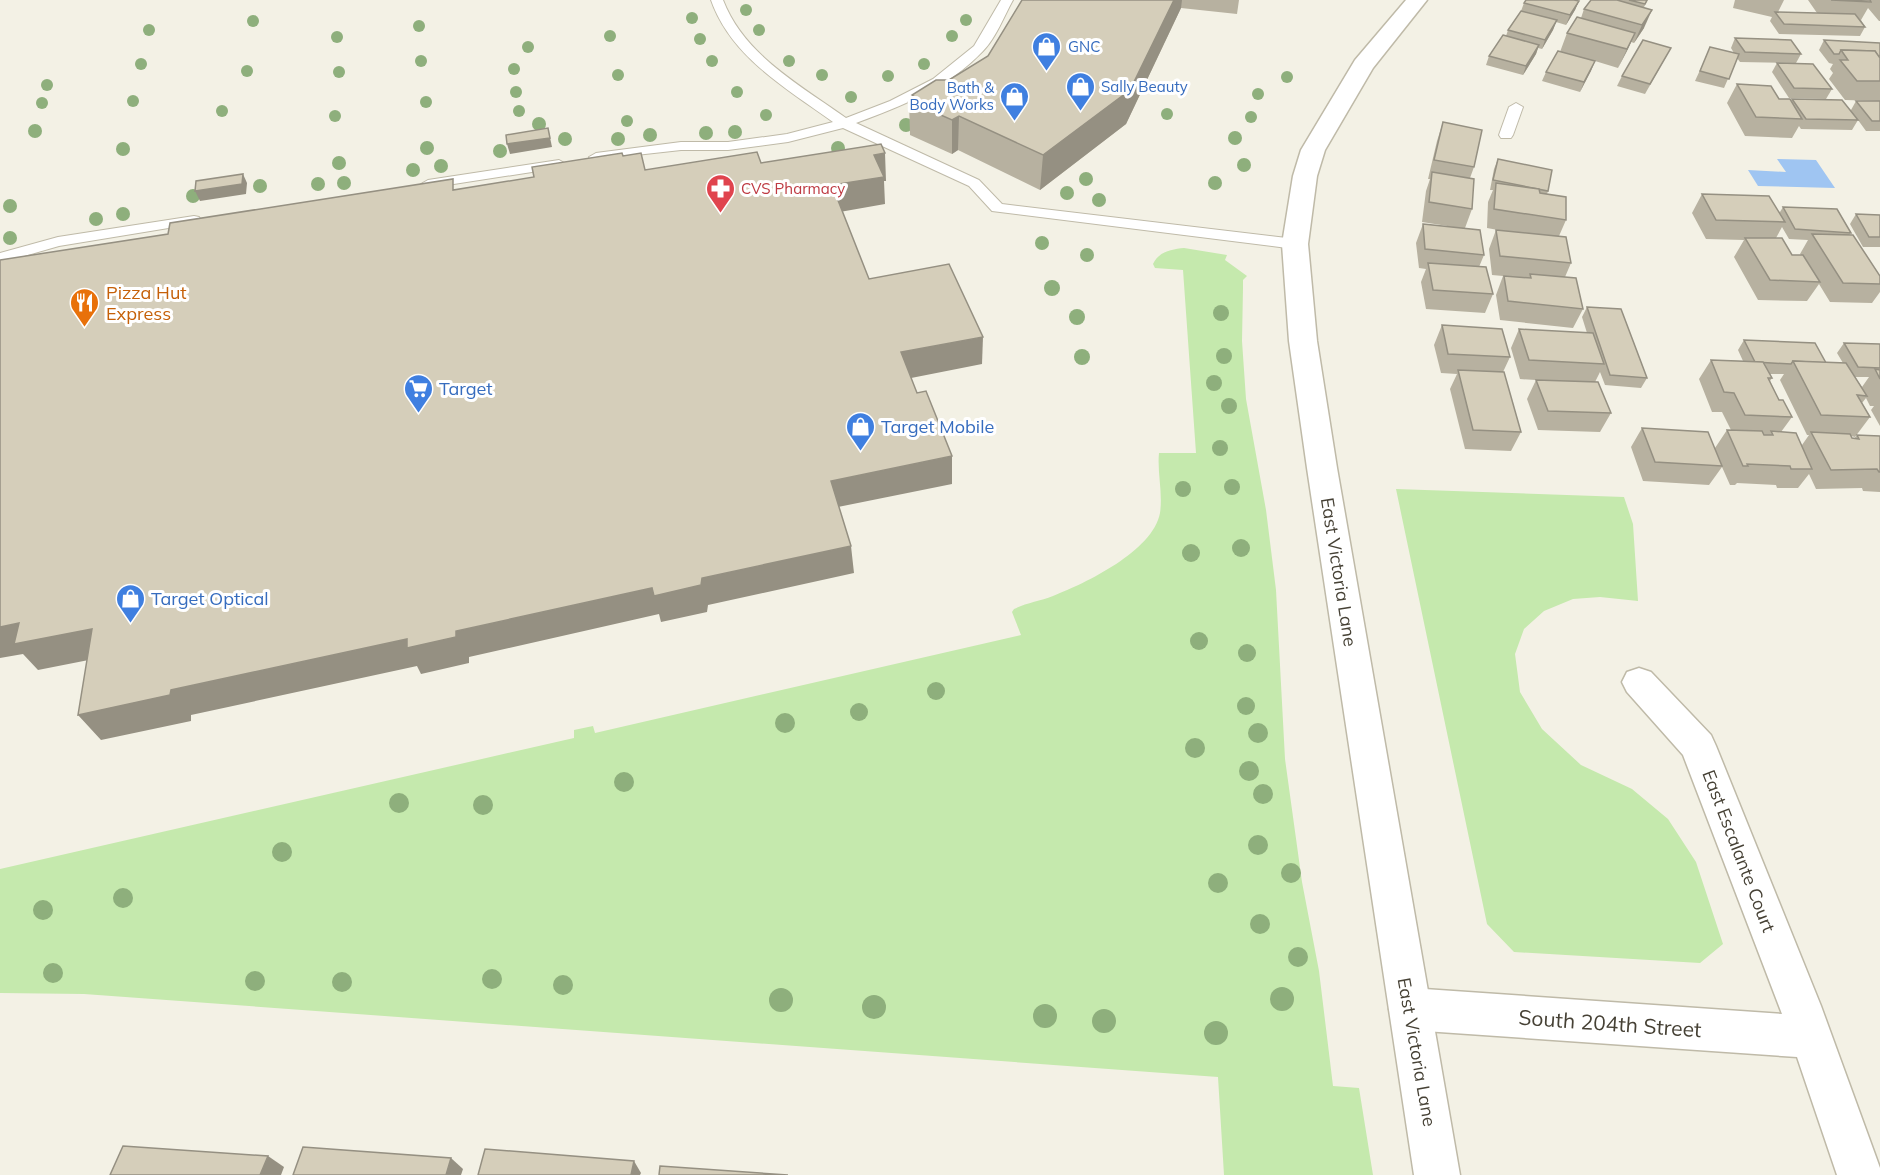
<svg xmlns="http://www.w3.org/2000/svg" width="1880" height="1175" font-family="Mulish,sans-serif">
  <style>
    .green { fill: #c5e9ad }
    .water { fill: #9fc5f2 }
    .lines { fill: none; stroke-linecap: round; stroke-linejoin: round }
    .service-casing { stroke: #bfbaa8; stroke-width: 2 }
    .minor-casing { stroke: #bfbaa8; stroke-width: 3 }
    .tertiary-casing { stroke: #bfbaa8; stroke-width: 3 }
    .service { fill: #fff; fill-rule: evenodd }
    .minor { fill: #fff; fill-rule: evenodd }
    .tertiary { fill: #fff; fill-rule: evenodd }
    .tree { fill: #8eaf7c }
    .wall { fill: #b7b1a0; fill-rule: evenodd }
    .shaded-wall { fill: #959082 }
    .building { fill: #d5ceba; stroke: #959082; stroke-width: 1.5 }
    .labels { text-anchor: middle; dominant-baseline: central; stroke-width: 6; stroke-linejoin: round; paint-order: stroke }
    .far-shop-label { font-size: 15px; fill: #366cbe; stroke: #fff; text-anchor: start }
    .far-health-label { font-size: 15px; fill: #be3a42; stroke: #fff; text-anchor: start }
    .food-label { font-size: 18px; fill: #c56008; stroke: #fff; text-anchor: start }
    .shop-label { font-size: 18px; fill: #366cbe; stroke: #fff; text-anchor: start }
    .street-label { font-size: 18px; fill: #464135; stroke: #fff }
    .near-street-label { font-size: 21px; fill: #464135; stroke: #fff }
  </style>
  <rect width="100%" height="100%" fill="#f3f1e5"/>
  <g class="green">
    <path d="M1184,248L1227,255L1225,260L1247,276L1243,280V288L1242,341L1246,399L1266,510L1276,590L1285,759L1302,882L1319,971L1333,1086L1359,1088L1373,1175H1224L1218,1077L84,994L0,993V869L574,738V730L593,726L595,733L1021,635L1012,612L1014,609C1026,603 1040,601 1053,596C1086,583 1153,551 1160,513C1163,493 1157,472 1159,453H1196L1183,270L1155,268L1153,264C1158,252 1172,249 1184,248Z"/>
    <path d="M1396,489L1624,497L1633,524L1638,601L1600,597L1573,599L1544,611L1524,629L1515,654L1520,692L1542,729L1581,765L1632,789L1668,819L1696,862L1723,944L1700,963L1514,952L1487,924Z"/>
  </g>
  <path class="water" d="M1777,159L1816,160L1835,188L1758,186L1748,170L1786,172Z"/>
  <g class="lines">
    <defs>
      <g id="service">
        <path d="M711,0H723C744,55 800,85 846,118L890,101L933,79L974,46L1001,0H1013C1004,16 996,38 983,51C948,88 902,106 856,123L979,180L1002,204L1295,239L1303,244L1295,249L992,211L969,186L843,128L788,142L728,150H681L591,160L589,157L596,153L681,142H728L787,134L833,122C786,88 731,57 711,0Z"/>
        <path d="M1516,103L1523,107L1513,135L1511,138H1501L1499,135L1509,107Z"/>
        <path d="M559,160L566,164L564,167L428,188L421,184L428,180Z"/>
        <path d="M194,216L199,217L201,220L199,223L59,246L0,263V253L58,237Z"/>
      </g>
      <path id="minor" d="M1639,668L1651,672L1711,735L1716,746L1821,1006L1880,1168V1175H1837L1797,1057L1410,1030L1395,1024L1389,1009L1395,994L1410,988L1782,1014L1683,755L1627,692L1622,682L1627,672Z"/>
      <path id="tertiary" d="M1406,0H1427L1373,68L1325,150L1317,176L1308,244L1317,341L1337,468L1460,1175H1414L1307,468L1289,341L1282,244L1293,176L1301,150L1355,60Z"/>
    </defs>
    <use href="#service" class="service-casing"/>
    <use href="#minor" class="minor-casing"/>
    <use href="#tertiary" class="tertiary-casing"/>
    <use href="#service" class="service"/>
    <use href="#minor" class="minor"/>
    <use href="#tertiary" class="tertiary"/>
  </g>
  <g class="tree">
    <circle cx="746" cy="10" r="6"/>
    <circle cx="692" cy="18" r="6"/>
    <circle cx="966" cy="20" r="6"/>
    <circle cx="253" cy="21" r="6"/>
    <circle cx="419" cy="26" r="6"/>
    <circle cx="149" cy="30" r="6"/>
    <circle cx="759" cy="30" r="6"/>
    <circle cx="610" cy="36" r="6"/>
    <circle cx="952" cy="36" r="6"/>
    <circle cx="337" cy="37" r="6"/>
    <circle cx="700" cy="39" r="6"/>
    <circle cx="528" cy="47" r="6"/>
    <circle cx="421" cy="61" r="6"/>
    <circle cx="712" cy="61" r="6"/>
    <circle cx="789" cy="61" r="6"/>
    <circle cx="141" cy="64" r="6"/>
    <circle cx="924" cy="64" r="6"/>
    <circle cx="514" cy="69" r="6"/>
    <circle cx="247" cy="71" r="6"/>
    <circle cx="339" cy="72" r="6"/>
    <circle cx="618" cy="75" r="6"/>
    <circle cx="822" cy="75" r="6"/>
    <circle cx="888" cy="76" r="6"/>
    <circle cx="1287" cy="77" r="6"/>
    <circle cx="47" cy="85" r="6"/>
    <circle cx="516" cy="92" r="6"/>
    <circle cx="737" cy="92" r="6"/>
    <circle cx="1258" cy="94" r="6"/>
    <circle cx="851" cy="97" r="6"/>
    <circle cx="133" cy="101" r="6"/>
    <circle cx="426" cy="102" r="6"/>
    <circle cx="42" cy="103" r="6"/>
    <circle cx="222" cy="111" r="6"/>
    <circle cx="519" cy="111" r="6"/>
    <circle cx="1167" cy="114" r="6"/>
    <circle cx="766" cy="115" r="6"/>
    <circle cx="335" cy="116" r="6"/>
    <circle cx="1251" cy="117" r="6"/>
    <circle cx="627" cy="121" r="6"/>
    <circle cx="539" cy="124" r="7"/>
    <circle cx="906" cy="125" r="7"/>
    <circle cx="35" cy="131" r="7"/>
    <circle cx="735" cy="132" r="7"/>
    <circle cx="706" cy="133" r="7"/>
    <circle cx="650" cy="135" r="7"/>
    <circle cx="1235" cy="138" r="7"/>
    <circle cx="565" cy="139" r="7"/>
    <circle cx="618" cy="139" r="7"/>
    <circle cx="427" cy="148" r="7"/>
    <circle cx="838" cy="148" r="7"/>
    <circle cx="123" cy="149" r="7"/>
    <circle cx="500" cy="151" r="7"/>
    <circle cx="339" cy="163" r="7"/>
    <circle cx="1244" cy="165" r="7"/>
    <circle cx="441" cy="166" r="7"/>
    <circle cx="413" cy="170" r="7"/>
    <circle cx="1086" cy="179" r="7"/>
    <circle cx="344" cy="183" r="7"/>
    <circle cx="1215" cy="183" r="7"/>
    <circle cx="318" cy="184" r="7"/>
    <circle cx="260" cy="186" r="7"/>
    <circle cx="1067" cy="193" r="7"/>
    <circle cx="193" cy="196" r="7"/>
    <circle cx="1099" cy="200" r="7"/>
    <circle cx="10" cy="206" r="7"/>
    <circle cx="123" cy="214" r="7"/>
    <circle cx="96" cy="219" r="7"/>
    <circle cx="10" cy="238" r="7"/>
    <circle cx="1042" cy="243" r="7"/>
    <circle cx="1087" cy="255" r="7"/>
    <circle cx="1052" cy="288" r="8"/>
    <circle cx="1221" cy="313" r="8"/>
    <circle cx="1077" cy="317" r="8"/>
    <circle cx="1224" cy="356" r="8"/>
    <circle cx="1082" cy="357" r="8"/>
    <circle cx="1214" cy="383" r="8"/>
    <circle cx="1229" cy="406" r="8"/>
    <circle cx="1220" cy="448" r="8"/>
    <circle cx="1232" cy="487" r="8"/>
    <circle cx="1183" cy="489" r="8"/>
    <circle cx="1241" cy="548" r="9"/>
    <circle cx="1191" cy="553" r="9"/>
    <circle cx="1199" cy="641" r="9"/>
    <circle cx="1247" cy="653" r="9"/>
    <circle cx="936" cy="691" r="9"/>
    <circle cx="1246" cy="706" r="9"/>
    <circle cx="859" cy="712" r="9"/>
    <circle cx="785" cy="723" r="10"/>
    <circle cx="1258" cy="733" r="10"/>
    <circle cx="1195" cy="748" r="10"/>
    <circle cx="1249" cy="771" r="10"/>
    <circle cx="624" cy="782" r="10"/>
    <circle cx="1263" cy="794" r="10"/>
    <circle cx="399" cy="803" r="10"/>
    <circle cx="483" cy="805" r="10"/>
    <circle cx="1258" cy="845" r="10"/>
    <circle cx="282" cy="852" r="10"/>
    <circle cx="1291" cy="873" r="10"/>
    <circle cx="1218" cy="883" r="10"/>
    <circle cx="123" cy="898" r="10"/>
    <circle cx="43" cy="910" r="10"/>
    <circle cx="1260" cy="924" r="10"/>
    <circle cx="1298" cy="957" r="10"/>
    <circle cx="53" cy="973" r="10"/>
    <circle cx="492" cy="979" r="10"/>
    <circle cx="255" cy="981" r="10"/>
    <circle cx="342" cy="982" r="10"/>
    <circle cx="563" cy="985" r="10"/>
    <circle cx="1282" cy="999" r="12"/>
    <circle cx="781" cy="1000" r="12"/>
    <circle cx="874" cy="1007" r="12"/>
    <circle cx="1045" cy="1016" r="12"/>
    <circle cx="1104" cy="1021" r="12"/>
    <circle cx="1216" cy="1033" r="12"/>
  </g>
  <g class="wall">
    <path d="M1022,0H1239L1237,14L1181,8L1126,124L1040,190L958,150L952,154L910,135L909,101L912,99V95L949,80L988,56Z"/>
    <path d="M1591,0H1648L1644,7V28L1634,43L1631,42L1618,68L1595,61L1580,92L1542,81L1546,72L1560,52L1567,33L1581,18L1584,9Z"/>
    <path d="M1735,0H1784L1778,12L1817,13L1808,0H1880V21H1879L1868,8L1861,20L1865,27L1860,36L1779,34L1770,21L1772,17L1733,8Z"/>
    <path d="M1579,1L1575,10L1566,25L1556,22L1553,30L1542,49L1538,48L1536,54L1523,75L1486,65L1489,56L1506,36L1508,30L1521,11L1524,3Z"/>
    <path d="M1735,38L1801,54L1796,63L1740,62L1737,58L1724,88L1695,81L1706,57L1734,53L1731,48Z"/>
    <path d="M1824,40L1880,43V101L1845,100L1829,79L1833,73L1830,69L1833,64L1829,63L1819,50Z"/>
    <path d="M1666,57L1645,94L1617,86L1622,76Z"/>
    <path d="M1777,63L1832,89L1826,99L1789,98L1772,72Z"/>
    <path d="M1737,84L1779,99L1791,101L1792,99L1851,110L1856,101H1880V131H1866L1858,120L1852,130L1801,129L1799,126L1792,138L1745,136L1727,103Z"/>
    <path d="M1443,122L1474,167L1470,178L1472,209L1465,228L1484,255L1479,267L1493,294L1485,313L1426,309L1421,282L1426,269L1419,268L1416,243L1423,224L1454,227L1422,222L1426,191L1430,179H1428L1437,141Z"/>
    <path d="M1498,159L1548,191L1547,194L1566,220L1559,236L1571,263L1565,277L1583,309L1573,328L1500,320L1496,295L1503,276L1492,275L1489,249L1496,230H1498L1487,228L1488,202L1493,190H1490L1494,169Z"/>
    <path d="M1702,194L1780,212L1783,207L1851,233L1849,235L1880,276V292L1872,303L1830,302L1819,284L1807,301L1758,300L1734,257L1744,240L1706,239L1692,213ZM1782,227L1789,239L1808,240L1800,254L1801,255H1792L1776,238Z"/>
    <path d="M1856,214L1880,215V247H1863L1850,224Z"/>
    <path d="M1587,307L1647,378L1641,388L1605,385L1600,372L1595,382L1611,413L1600,432L1538,430L1527,399L1536,380L1520,379L1511,348L1519,329L1587,333L1582,317Z"/>
    <path d="M1442,325L1510,357L1503,372L1521,432L1511,451L1465,449L1450,389L1457,374L1441,373L1434,345Z"/>
    <path d="M1744,340L1826,363H1843L1837,353L1844,343L1880,344V426L1871,410L1874,406H1870L1866,398L1862,403L1870,417L1855,437L1851,436L1852,438L1854,439L1857,435L1880,436V492L1863,491L1862,488L1816,489L1809,474L1798,488H1777L1776,485L1737,483L1735,485H1730L1722,467L1709,485L1643,481L1631,447L1642,428L1715,448L1727,430H1731L1722,412H1712L1699,379L1711,360L1743,361L1738,350ZM1769,374H1784L1780,380L1807,435H1809L1802,445L1781,432L1792,417L1779,400L1770,381L1772,378ZM1855,377H1869L1862,387Z"/>
  </g>
  <g class="shaded-wall">
    <path d="M1174,0H1182L1181,8L1126,124L1040,190L1043,155Z"/>
    <path d="M1579,1L1575,10L1566,25L1570,15Z"/>
    <path d="M1652,10L1644,28L1634,43L1642,25Z"/>
    <path d="M1557,20L1553,30L1542,49L1545,40Z"/>
    <path d="M1635,33L1627,51L1618,68L1627,49Z"/>
    <path d="M1539,45L1536,54L1523,75L1526,66Z"/>
    <path d="M1595,61L1591,71L1580,92L1584,82Z"/>
    <path d="M959,116L958,150L952,154V120Z"/>
    <path d="M548,128L552,147L510,154L507,144Z"/>
    <path d="M885,153L886,181H884L885,204L834,213L832,185L874,155Z"/>
    <path d="M243,174L247,183L246,194L200,201L195,191Z"/>
    <path d="M983,337L982,364L901,380V352Z"/>
    <path d="M952,456V484L833,508L831,481Z"/>
    <path d="M851,546L854,573L708,605L707,612L661,622L659,614L469,657V663L421,674L417,666L191,715V721L101,740L78,715L171,690L407,639L456,631L652,588L702,578Z"/>
    <path d="M19,623L92,629L114,655L38,670L23,654L0,658V627Z"/>
    <path d="M268,1156L284,1167L281,1175H260Z"/>
    <path d="M451,1158L463,1169L461,1175H446Z"/>
    <path d="M634,1161L641,1173L640,1175H631Z"/>
  </g>
  <g class="building">
    <path d="M1022,0H1174L1130,90L1043,155L959,116L952,120L909,101L915,97L912,95L936,80H949L988,56Z"/>
    <path d="M1526,0H1574L1579,1L1570,15L1524,3Z"/>
    <path d="M1591,0H1617L1652,10L1642,25L1584,9Z"/>
    <path d="M1629,0H1647L1645,4Z"/>
    <path d="M1831,0H1870L1871,2Z"/>
    <path d="M1521,11L1557,20L1545,40L1508,30Z"/>
    <path d="M1775,12L1855,14L1865,27L1784,24Z"/>
    <path d="M1577,17L1635,33L1627,49L1567,33Z"/>
    <path d="M1503,35L1539,45L1526,66L1489,56Z"/>
    <path d="M1735,38L1791,40L1801,54L1745,52Z"/>
    <path d="M1643,40L1671,48L1650,84L1622,76Z"/>
    <path d="M1824,40L1880,43V56H1878L1875,51L1841,50L1839,54H1834Z"/>
    <path d="M1710,47L1739,54L1729,79L1700,71Z"/>
    <path d="M1841,50L1875,51L1880,58V81H1857L1840,60H1848Z"/>
    <path d="M1558,51L1595,61L1584,82L1546,72Z"/>
    <path d="M1777,63L1813,64L1832,89L1794,88Z"/>
    <path d="M1737,84L1771,86L1779,99H1790L1802,119L1756,117Z"/>
    <path d="M1792,99L1842,100L1858,120L1806,119Z"/>
    <path d="M1856,101H1880V121H1872Z"/>
    <path d="M1443,122L1482,130L1474,167L1434,160Z"/>
    <path d="M548,128L550,138L507,144L506,135Z"/>
    <path d="M881,144L885,153L874,155L884,177L832,185L869,279L949,264L983,337L901,352L917,393L926,391L952,456L831,481L851,546L702,578L701,585L654,596L652,588L456,631V637L407,648V639L171,690L170,695L78,715L92,629L14,644L19,623L0,627V260L168,234L170,223L453,179V190L534,177L532,167L622,153L623,156L641,153L645,170L757,152L761,163Z"/>
    <path d="M1498,159L1552,170L1548,191L1493,180Z"/>
    <path d="M1432,172L1474,179L1472,209L1429,202Z"/>
    <path d="M243,174L242,184L195,191L196,181Z"/>
    <path d="M1496,183L1539,189L1540,193L1566,197V220L1494,209Z"/>
    <path d="M1702,194L1769,196L1785,222L1716,220Z"/>
    <path d="M1783,207L1837,209L1851,233L1795,229Z"/>
    <path d="M1856,214L1880,215V237H1869Z"/>
    <path d="M1423,224L1480,230L1484,255L1425,249Z"/>
    <path d="M1496,230L1566,237L1571,263L1500,256Z"/>
    <path d="M1812,234L1853,235L1880,276V284L1843,283Z"/>
    <path d="M1745,238H1782L1792,255H1803L1820,282L1770,280Z"/>
    <path d="M1428,263L1486,267L1493,294L1433,290Z"/>
    <path d="M1530,274L1576,278L1583,309L1508,301L1504,276L1531,278Z"/>
    <path d="M1587,307L1621,309L1647,378L1610,375Z"/>
    <path d="M1442,325L1502,329L1510,357L1448,354Z"/>
    <path d="M1519,329L1593,333L1604,364L1529,360Z"/>
    <path d="M1744,340L1815,343L1826,363L1793,361L1791,364L1755,362Z"/>
    <path d="M1844,343L1880,344V368L1858,367Z"/>
    <path d="M1711,360L1763,362L1772,378H1768L1779,400H1783L1792,417L1745,415L1734,393L1724,392Z"/>
    <path d="M1793,361L1846,363L1867,396L1857,395L1870,417L1821,415Z"/>
    <path d="M1875,369L1880,370V379Z"/>
    <path d="M1458,370L1504,372L1521,432L1473,430Z"/>
    <path d="M1536,380L1598,382L1611,413L1548,411Z"/>
    <path d="M1642,428L1708,432L1722,466L1655,462Z"/>
    <path d="M1727,430L1762,431L1764,435H1773L1771,431L1796,433L1812,469H1791L1790,466L1747,464L1748,466H1743Z"/>
    <path d="M1811,432L1850,434L1852,438L1859,439L1857,435L1880,436V472H1879L1877,469L1831,470Z"/>
    <path d="M123,1146L268,1156L260,1175H110Z"/>
    <path d="M303,1147L451,1158L446,1175H293Z"/>
    <path d="M485,1149L634,1161L631,1175H478Z"/>
    <path d="M660,1166L788,1175H659Z"/>
  </g>
  <defs>
    <symbol id="shop-pin" viewBox="-11 -11 22 30"><path d="M0 17L-7.5 6A9.5 9.5 0 1 1 7.5 6Z" fill="#3f7fe0" stroke="#fff"/><path d="M-5-2.5h2.3a2.7 3.5 0 0 1 5.4 0H5L5.5 6h-11ZM-1.5-2.5h3a1.5 2.3 0 0 0-3 0Z" fill="#fff"/></symbol>
    <symbol id="pharmacy-pin" viewBox="-11 -11 22 30"><path d="M0 17L-7.5 6A9.5 9.5 0 1 1 7.5 6Z" fill="#e0444e" stroke="#fff"/><path d="M-2-6h4v4h4v4h-4v4h-4v-4h-4v-4h4Z" fill="#fff"/></symbol>
    <symbol id="restaurant-pin" viewBox="-11 -11 22 30"><path d="M0 17L-7.5 6A9.5 9.5 0 1 1 7.5 6Z" fill="#e8710a" stroke="#fff"/><path d="M-5-6h1v4h1v-4h1v4h1v-4h1v5L-1.5 .5V6h-2V.5L-5-1ZM5-6V6H3V1.5H1.5Q1.5-4 5-6Z" fill="#fff"/></symbol>
    <symbol id="supermarket-pin" viewBox="-11 -11 22 30"><path d="M0 17L-7.5 6A9.5 9.5 0 1 1 7.5 6Z" fill="#3f7fe0" stroke="#fff"/><path d="M-6-5.5h2.5l.6 2H6L4.5 2H-2.5L-4.4-4H-6ZM-1.5 3.2a1.3 1.3 0 1 0 .1 0ZM3 3.2a1.3 1.3 0 1 0 .1 0Z" fill="#fff"/></symbol>
  </defs>
  <g fill-rule="evenodd">
    <use href="#shop-pin" x="1030" y="30" width="33" height="45"/>
    <use href="#shop-pin" x="1064" y="70" width="33" height="45"/>
    <use href="#shop-pin" x="998" y="80" width="33" height="45"/>
    <use href="#pharmacy-pin" x="704" y="172" width="33" height="45"/>
    <use href="#restaurant-pin" x="68" y="286" width="33" height="45"/>
    <use href="#supermarket-pin" x="402" y="372" width="33" height="45"/>
    <use href="#shop-pin" x="844" y="410" width="33" height="45"/>
    <use href="#shop-pin" x="114" y="582" width="33" height="45"/>
  </g>
  <g class="labels">
    <g class="far-shop-label">
      <text x="1068" y="46">GNC</text>
      <text x="1101" y="86">Sally Beauty</text>
      <text x="994" y="87" text-anchor="end">Bath &amp;<tspan x="994" dy="17">Body Works</tspan></text>
    </g>
    <g class="far-health-label">
      <text x="741" y="188">CVS Pharmacy</text>
    </g>
    <g class="food-label">
      <text x="106" y="292">Pizza Hut<tspan x="106" dy="21">Express</tspan></text>
    </g>
    <g class="shop-label">
      <text x="439" y="388">Target</text>
      <text x="881" y="426">Target Mobile</text>
      <text x="151" y="598">Target Optical</text>
    </g>
    <g class="street-label">
      <text transform="translate(1339 572) rotate(81)">East Victoria Lane</text>
      <text transform="translate(1739 851) rotate(69)">East Escalante Court</text>
      <text transform="translate(1417 1052) rotate(80)">East Victoria Lane</text>
    </g>
    <g class="near-street-label">
      <text transform="translate(1610 1023) rotate(4)">South 204th Street</text>
    </g>
  </g>
</svg>
